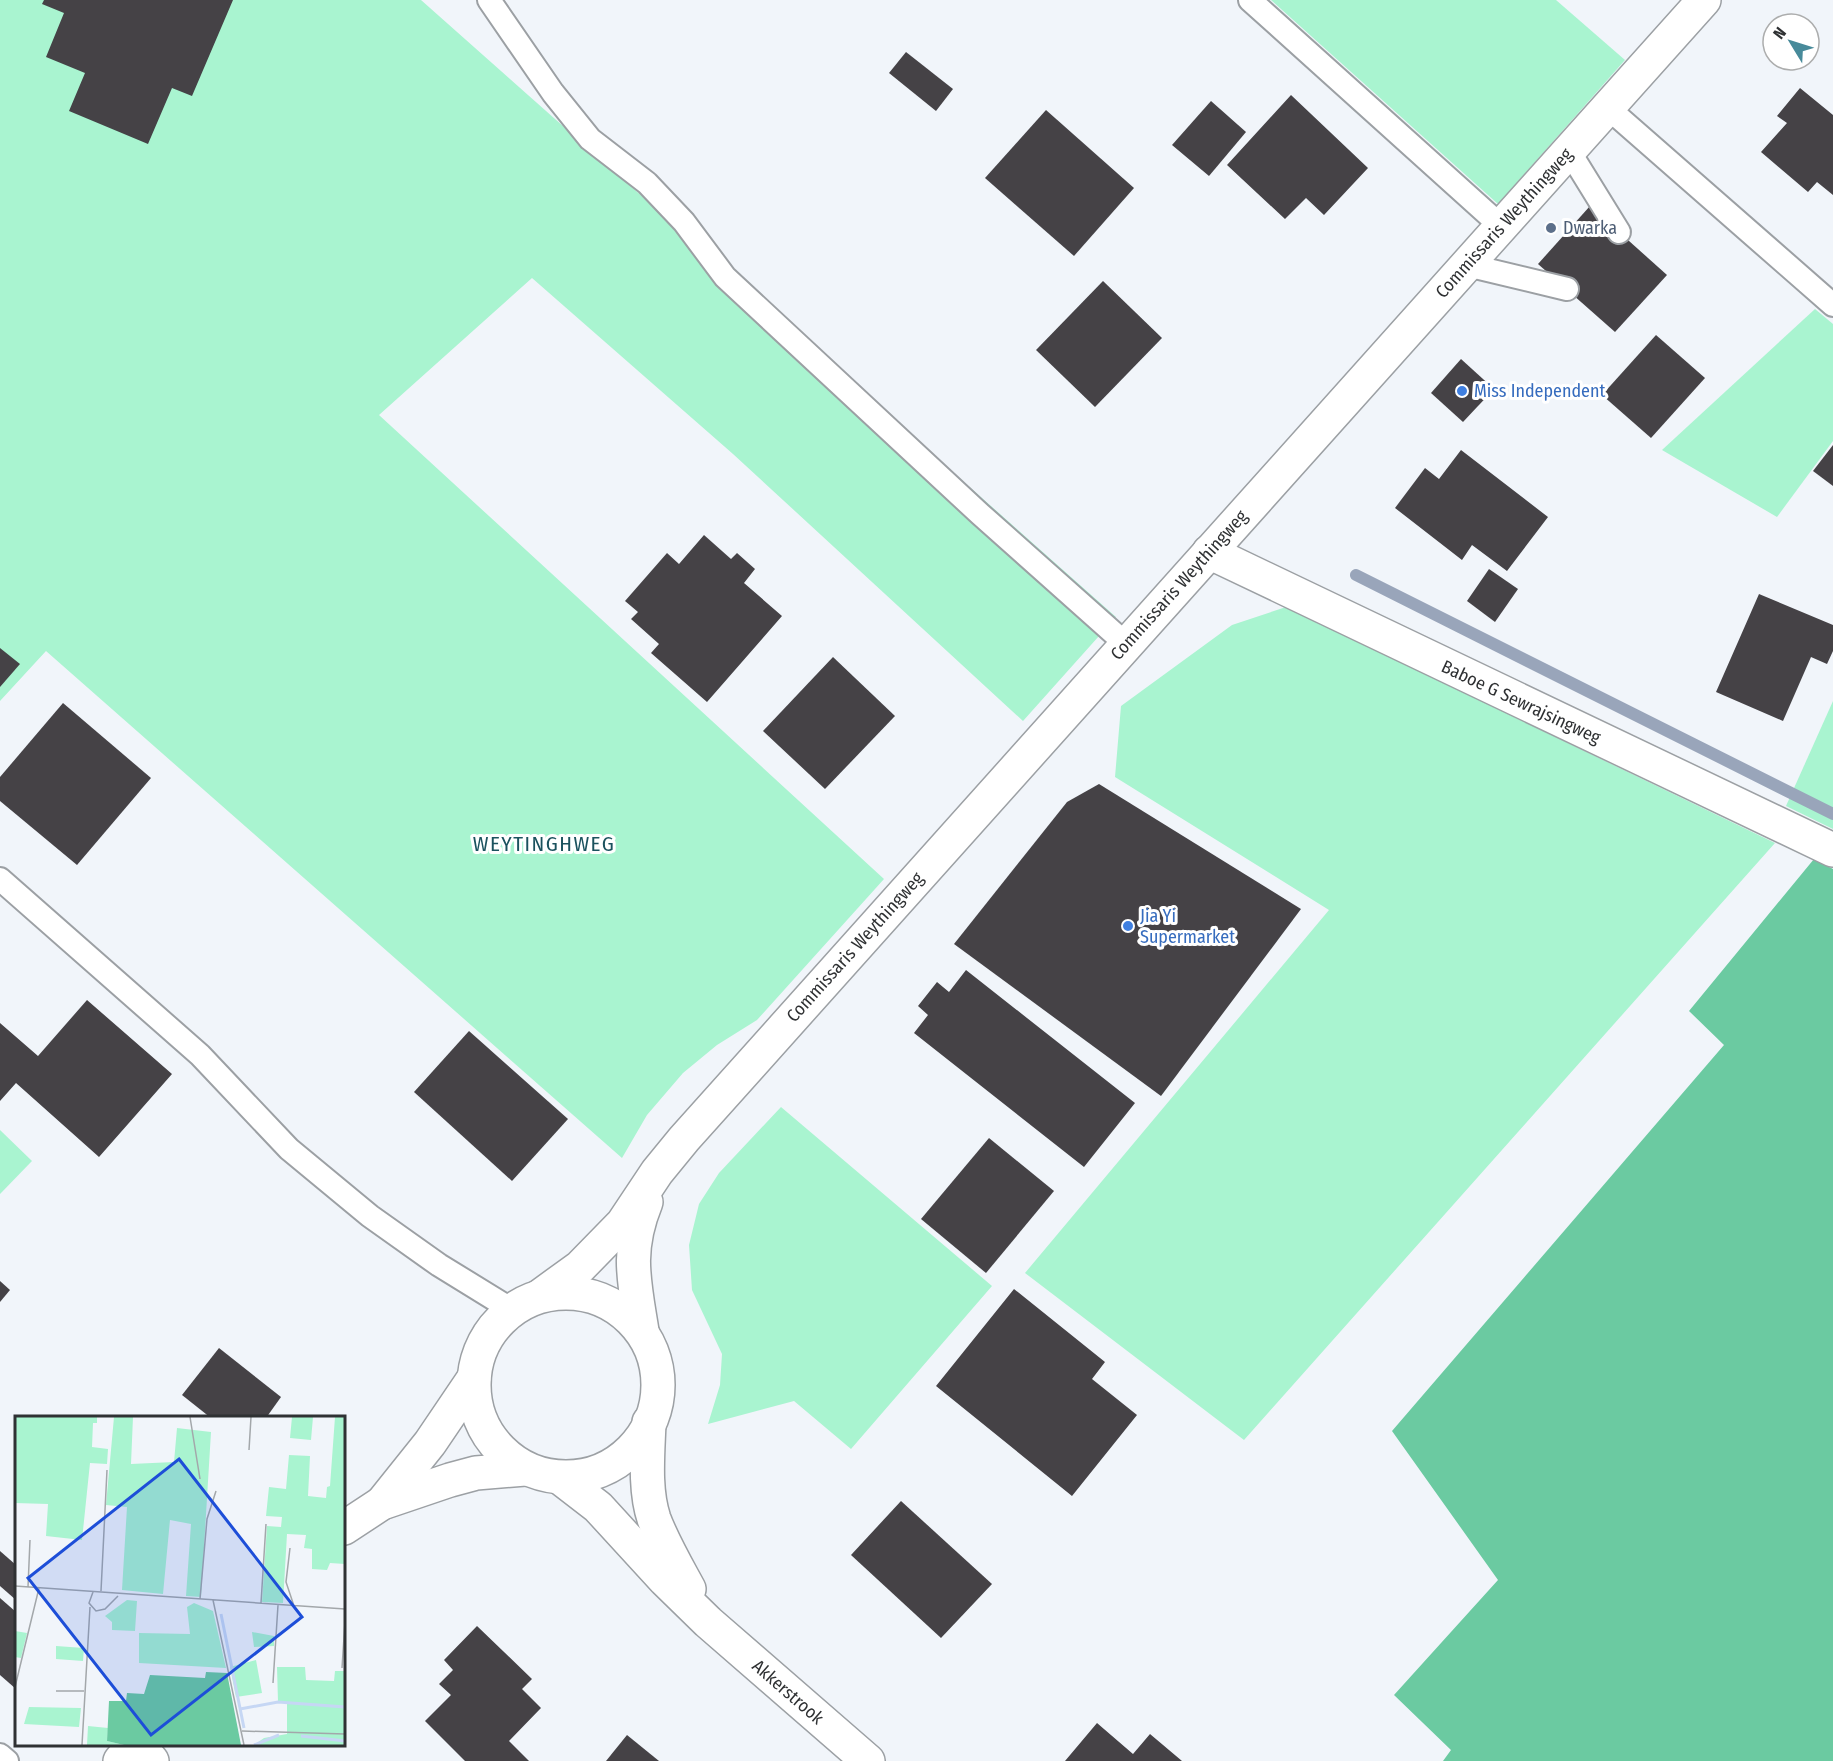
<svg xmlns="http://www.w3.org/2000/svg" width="1833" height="1761" font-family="'Fira Sans Condensed',sans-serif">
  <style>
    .green { fill: #a9f4d0 }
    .forest { fill: #6bcaa1 }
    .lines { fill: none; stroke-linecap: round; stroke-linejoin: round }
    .stream { stroke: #99a5ba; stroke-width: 12 }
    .building { fill: #454246 }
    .lane-casing { stroke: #9ca0a4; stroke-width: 26 }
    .street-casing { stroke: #9ca0a4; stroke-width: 36 }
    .secondary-casing { stroke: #9ca0a4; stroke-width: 36 }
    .lane { stroke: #fff; stroke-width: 22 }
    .street { stroke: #fff; stroke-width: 33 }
    .secondary { stroke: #fff; stroke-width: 33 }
    .service-dot { fill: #5c6f8a; stroke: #fff; stroke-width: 2 }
    .shop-dot { fill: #3f7fe0; stroke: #fff; stroke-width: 2 }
    .labels { text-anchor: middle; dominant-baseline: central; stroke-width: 6; stroke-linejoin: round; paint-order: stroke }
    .street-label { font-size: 18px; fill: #2f3133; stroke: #fff }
    .service-label { font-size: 18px; fill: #4e5e75; stroke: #fff; text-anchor: start }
    .shop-label { font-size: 18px; fill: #366cbe; stroke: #fff; text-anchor: start }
    .quarter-label { font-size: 21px; letter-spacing: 1.5px; fill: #1b525e; stroke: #fff }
    .inset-river { fill: none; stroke: #c6d7f4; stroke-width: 3 }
    .inset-road { fill: none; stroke: #a3a7aa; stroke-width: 1.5 }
    .view { fill: #1d4ed8; fill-opacity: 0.15; stroke: #1d4ed8; stroke-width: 3 }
    .inset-edge { fill: none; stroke: #2f3133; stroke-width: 3 }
  </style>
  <rect width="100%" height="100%" fill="#f1f5fa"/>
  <g class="green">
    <path d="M0,0H421L1116,617L1023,721L733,454L532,278L379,415L884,879L757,1020L717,1045L683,1073L647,1115L622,1158L46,651L0,701Z"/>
    <path d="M1271,0H1556L1625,60L1498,204Z"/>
    <path d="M1815,309L1833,324V441L1777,517L1662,450Z"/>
    <path d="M1286,607L1775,843L1244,1440L1025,1273L1329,910L1115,777L1121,706L1232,625Z"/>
    <path d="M1833,701V829L1786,806Z"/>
    <path d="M781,1107L992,1286L851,1449L794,1401L708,1424L720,1385L722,1354L692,1290L689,1245L699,1204L719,1173Z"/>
    <path d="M0,1130L32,1161L0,1194Z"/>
  </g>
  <path class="forest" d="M1814,859L1833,869V1761H1443L1451,1750L1394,1695L1498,1580L1392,1431L1724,1045L1689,1011Z"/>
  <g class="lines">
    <path class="stream" d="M1356,575L1833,814"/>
  </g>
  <g class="building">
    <path d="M44,0H233L192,96L172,88L148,144L69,111L85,73L46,57L64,13L42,4Z"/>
    <path d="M906,52L953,89L936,111L889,73Z"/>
    <path d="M1800,88L1833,115V195L1817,182L1808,192L1761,152L1787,123L1777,116Z"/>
    <path d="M1291,95L1368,168L1324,215L1306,198L1285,219L1227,165Z"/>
    <path d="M1211,101L1246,132L1209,176L1172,145Z"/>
    <path d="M1046,110L1134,188L1074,256L985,178Z"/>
    <path d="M1590,206L1667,275L1615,332L1538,264Z"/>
    <path d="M1103,281L1162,338L1095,407L1036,350Z"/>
    <path d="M1656,335L1705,378L1651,438L1602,395Z"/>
    <path d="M1461,359L1494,389L1463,422L1431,393Z"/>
    <path d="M1833,445V486L1813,471Z"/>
    <path d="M1461,450L1548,517L1507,571L1472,545L1462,560L1395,508L1425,468L1439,479Z"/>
    <path d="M704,535L731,559L737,553L755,569L744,583L782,616L707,702L651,653L659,644L631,619L638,612L625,601L667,553L679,564Z"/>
    <path d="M1489,569L1518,589L1495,622L1467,601Z"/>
    <path d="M1759,594L1833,625V651L1827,664L1811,657L1783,721L1716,692Z"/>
    <path d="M0,648L20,664L0,687Z"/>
    <path d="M833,657L895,716L825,789L763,731Z"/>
    <path d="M63,703L151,778L77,865L0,801V777Z"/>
    <path d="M1099,784L1301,909L1161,1096L954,944L1067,802Z"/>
    <path d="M966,970L1135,1103L1084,1167L914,1033L928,1015L918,1006L937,982L949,992Z"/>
    <path d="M87,1000L172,1074L99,1157L16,1083L0,1101V1023L38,1056Z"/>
    <path d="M469,1031L568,1119L512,1181L414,1092Z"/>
    <path d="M989,1138L1054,1191L986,1273L921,1219Z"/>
    <path d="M0,1281L10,1290L0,1302Z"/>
    <path d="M1014,1289L1105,1362L1092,1379L1137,1415L1072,1496L936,1386Z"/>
    <path d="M219,1348L281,1397L266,1418H211L182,1395Z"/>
    <path d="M901,1501L992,1584L941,1638L851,1555Z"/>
    <path d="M0,1551L16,1565V1600L0,1586Z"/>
    <path d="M0,1598L16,1612V1689L0,1675Z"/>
    <path d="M477,1626L532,1679L522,1689L541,1708L509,1741L529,1761H465L425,1721L451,1695L439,1684L453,1670L444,1660Z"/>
    <path d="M1097,1723L1133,1754L1150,1734L1182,1761H1065Z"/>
    <path d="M627,1735L659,1761H606Z"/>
  </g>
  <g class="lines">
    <defs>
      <g id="lane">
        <path d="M489,0L553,93L590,139L647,183L684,222L725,277L980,514L1126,644"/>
        <path d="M1250,0L1501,226"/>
        <path d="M1608,108L1833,305"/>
        <path d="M1569,151L1619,232"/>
        <path d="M1467,265L1567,289"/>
        <path d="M0,879L200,1055L289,1149L370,1216L439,1265L512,1310"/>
        <path d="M0,1755L7,1761"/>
      </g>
      <g id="street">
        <path d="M1209,552L1833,850"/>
        <path d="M138,1744L152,1761"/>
      </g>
      <g id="secondary">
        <circle cx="566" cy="1385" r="92"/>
        <path d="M540,1296L580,1267L623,1223L657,1172L684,1139L1704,0"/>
        <path d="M642,1331C634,1281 626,1251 646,1202"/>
        <path d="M649,1422C648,1453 644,1489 654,1519C663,1543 677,1567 689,1589"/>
        <path d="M563,1480L598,1507L665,1580L708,1622L868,1761"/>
        <path d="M382,1503L430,1443L474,1378"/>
        <path d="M344,1528L382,1503L450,1480L476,1473L525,1469"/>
        <path d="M120,1761L134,1744"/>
      </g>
    </defs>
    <use href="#lane" class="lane-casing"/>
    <use href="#street" class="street-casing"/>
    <use href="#secondary" class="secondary-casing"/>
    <use href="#lane" class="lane"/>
    <use href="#street" class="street"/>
    <use href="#secondary" class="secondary"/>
  </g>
  <circle class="service-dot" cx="1551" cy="228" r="6"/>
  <g class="shop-dot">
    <circle cx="1462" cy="391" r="6"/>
    <circle cx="1128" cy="926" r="6"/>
  </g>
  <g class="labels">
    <g class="street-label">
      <text transform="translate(1504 223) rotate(-48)">Commissaris Weythingweg</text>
      <text transform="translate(1179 585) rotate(-48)">Commissaris Weythingweg</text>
      <text transform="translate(1521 702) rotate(25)">Baboe G Sewrajsingweg</text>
      <text transform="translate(855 947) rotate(-48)">Commissaris Weythingweg</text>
      <text transform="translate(788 1692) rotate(41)">Akkerstrook</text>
    </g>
    <g class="service-label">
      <text x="1563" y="228">Dwarka</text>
    </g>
    <g class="shop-label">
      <text x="1474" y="391">Miss Independent</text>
      <text x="1140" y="916">Jia Yi<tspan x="1140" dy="21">Supermarket</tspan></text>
    </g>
    <g class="quarter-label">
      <text x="544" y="844">WEYTINGHWEG</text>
    </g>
  </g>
  <g transform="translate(15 1416)">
    <rect width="330" height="330" fill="#f1f5fa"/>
    <path d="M0,1H82V7H78L77,31L93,33L92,48L75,47L67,124L31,120L33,88L0,87ZM99,1H118L116,48L159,46L162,12L196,16L186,181L171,180L176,108L155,104L148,178L107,174L112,91L91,89ZM277,1H298L296,24L275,22ZM320,1H330V148L315,147L312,154L297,153V133L289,132L291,119L272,118L268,187L247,186L252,110L266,111L267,101L251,100L254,71L271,73L274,39L295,40L293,80L311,82L312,71L315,70ZM112,184L122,185L120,215L97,214V206L90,200ZM179,187L198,195L211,252L124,247V217L175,218L172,191ZM0,215L12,217L6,242L0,241ZM237,216L259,220V230L239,231ZM41,230L69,232L68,245L41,243ZM241,244L247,277L221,281L215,251ZM262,251H290L291,264L319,265L320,255H330V329H239L249,322L272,318V286H263ZM14,291L66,292L64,311L9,308ZM73,310L93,312L92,325L109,329H72Z" fill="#a9f4d0"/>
    <path d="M191,256L212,257L226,329H109L92,325L94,285H111L112,277L129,278L135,259L190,262Z" fill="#6bcaa1"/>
    <path class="inset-river" d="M206,198L229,312M225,293L263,286L330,291M286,320L330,325M239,329L264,319"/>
    <path class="inset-road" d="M175,1L185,63M234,34L236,1M275,132L271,166L279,190M0,170L330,193M13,171L15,124M86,175L92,54M78,176L74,187L81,195L90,193L103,180M185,183L192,103L201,75M198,184L229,329M246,187L251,108M327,252L330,206M258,267L263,189M0,271L24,172M41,275H69M227,315L330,318M67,329L75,191"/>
    <path class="view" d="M164,43L287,201L136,319L13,162Z"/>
    <rect width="330" height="330" class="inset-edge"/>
  </g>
  <g transform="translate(1791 42) rotate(308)"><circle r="28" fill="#ffffff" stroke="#acadad" stroke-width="1.5"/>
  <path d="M0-4.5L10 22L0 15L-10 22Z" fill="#478a9a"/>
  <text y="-9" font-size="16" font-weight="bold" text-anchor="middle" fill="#2f3133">N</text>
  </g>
</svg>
